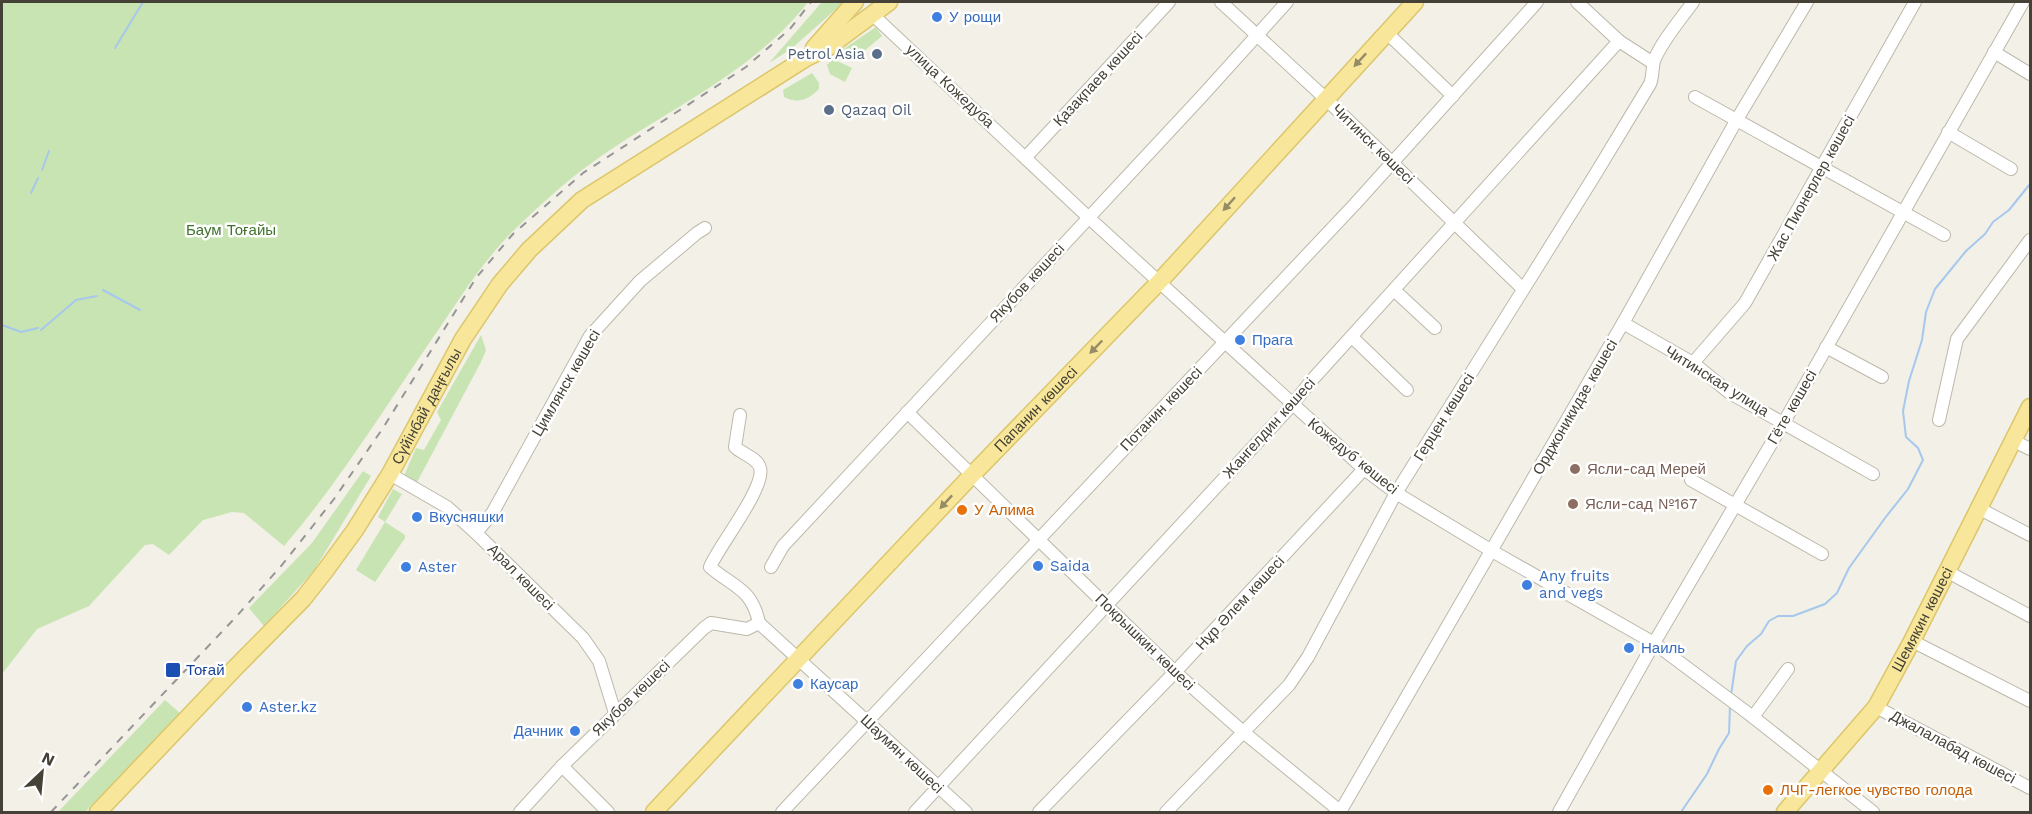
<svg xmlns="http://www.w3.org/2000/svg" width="2032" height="814" font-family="'Work Sans',sans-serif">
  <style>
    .green { fill: #c8e4b2 }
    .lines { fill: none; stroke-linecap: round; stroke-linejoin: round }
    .stream { stroke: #a6c8ec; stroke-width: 2 }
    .minor-casing { stroke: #bdb8aa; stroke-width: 14 }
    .major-casing { stroke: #dcc66b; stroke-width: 19 }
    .minor { stroke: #fff; stroke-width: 12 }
    .major { stroke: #f8e79a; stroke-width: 16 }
    .rail { stroke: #959595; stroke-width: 2; stroke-dasharray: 8 8; stroke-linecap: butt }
    .oneway { fill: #968c63 }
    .shop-dot { fill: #3f7fe0; stroke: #fff; stroke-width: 2 }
    .service-dot { fill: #5c6f8a; stroke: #fff; stroke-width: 2 }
    .education-dot { fill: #8d6e63; stroke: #fff; stroke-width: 2 }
    .food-dot { fill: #e8710a; stroke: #fff; stroke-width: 2 }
    .transit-dot { fill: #1a4fb4; stroke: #fff; stroke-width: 2 }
    .labels { text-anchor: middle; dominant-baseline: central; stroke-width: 5; stroke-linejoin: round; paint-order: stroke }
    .shop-label { font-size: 15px; fill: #366cbe; stroke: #fff; text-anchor: start }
    .service-label { font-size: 15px; fill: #4e5e75; stroke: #fff; text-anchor: end }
    .street-label { font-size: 15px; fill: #454136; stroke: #fff }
    .park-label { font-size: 15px; fill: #40732d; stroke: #fff }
    .education-label { font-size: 15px; fill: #785e54; stroke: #fff; text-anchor: start }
    .food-label { font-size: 15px; fill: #c56008; stroke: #fff; text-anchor: start }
    .transit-label { font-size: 15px; fill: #164399; stroke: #fff; text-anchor: start }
  </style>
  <rect width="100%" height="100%" fill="#f2f0e7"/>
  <g class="green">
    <path d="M2,2H808C758,67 678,105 610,150C575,173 543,202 513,231C482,262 459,300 434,336C385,407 340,481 284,546L244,513L232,512L203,520L169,555L153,544L145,545L89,606L37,629L2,674Z"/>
    <path d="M822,2H844L791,49L769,63Z"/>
    <path d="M876,27L882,36L857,57L839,52Z"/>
    <path d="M833,59L852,68L845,82L830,74L827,65Z"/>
    <path d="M812,73L819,83V89C808,100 798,104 784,97L783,90Z"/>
    <path d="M481,335L486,350L481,362L416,484L404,476L416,448L424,450L441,420L437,412Z"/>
    <path d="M363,471L371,476L315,569L264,626L249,608L312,543Z"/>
    <path d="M393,489L402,494L385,522L405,535V538L375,582L356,570L385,522L378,517Z"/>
    <path d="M165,700L181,714L85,812H58Z"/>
  </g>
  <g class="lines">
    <g class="stream">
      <path d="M115,48L143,2"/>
      <path d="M42,170L49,151"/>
      <path d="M31,193L38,178"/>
      <path d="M103,290L140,310"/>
      <path d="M2,325L21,332L38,328"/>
      <path d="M41,330L76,300L97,296"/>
      <path d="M1731,695L1736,661L1747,646L1761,634L1769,621L1778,616H1793L1825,604L1837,593L1849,568L1885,518L1908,489L1923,460L1918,448L1906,437L1903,411L1909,381L1922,340L1926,312L1935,289L1966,251L1985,234L1993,222L2009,210L2030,184"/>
      <path d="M1681,812L1707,774L1719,749L1729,733L1730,706"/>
    </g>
    <defs>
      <g id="minor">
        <path d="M1221,2L1325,98L1523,289"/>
        <path d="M1577,2L1619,41L1653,63"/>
        <path d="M873,15L1088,217L1364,469L1396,493L1492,551L1654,643L1753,717L1873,812"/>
        <path d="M1386,32L1453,96"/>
        <path d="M1994,52L2030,74"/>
        <path d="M1695,97L1944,235"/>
        <path d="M1948,132L2011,169"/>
        <path d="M1026,157L1169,2"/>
        <path d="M1394,290L1435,328"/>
        <path d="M1623,323L1693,363L1730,393L1873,474"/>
        <path d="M1352,337L1407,390"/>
        <path d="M1826,347L1882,377"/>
        <path d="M1693,363L1745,303L1915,2"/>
        <path d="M907,412L1175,672L1242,731L1341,812"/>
        <path d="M740,415L735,447C742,454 758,458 760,468C766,487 718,547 710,567C733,587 752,588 759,623"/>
        <path d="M1939,420L1957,339L2030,240"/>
        <path d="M2014,441L2030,449"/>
        <path d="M390,474L447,507L476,533L583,638L599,661L615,713"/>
        <path d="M1691,480L1822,554"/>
        <path d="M1980,509L2030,535"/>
        <path d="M476,533L493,512L590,336L640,281L697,233L705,228"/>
        <path d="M771,567L783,546L1203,95L1287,2"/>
        <path d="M1948,572L2030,616"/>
        <path d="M759,623L966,812"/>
        <path d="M1912,641L2030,701"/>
        <path d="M1876,707L2030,788"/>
        <path d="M1753,717L1788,669"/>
        <path d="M562,766L608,812"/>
        <path d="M520,812L562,766L704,628L711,623L747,629L759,623"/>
        <path d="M782,812L1355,204L1537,2"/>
        <path d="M915,812L1292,405L1312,380L1619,41"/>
        <path d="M1039,812L1175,672L1364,469"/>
        <path d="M1166,812L1289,685L1308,657L1396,493L1593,178L1650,84C1653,77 1652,69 1654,61C1661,42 1681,19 1693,2"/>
        <path d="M1340,812L1623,323L1736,121L1807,2"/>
        <path d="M1559,812L1654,643L1784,422L2023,2"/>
      </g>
      <g id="major">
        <path d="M814,48L855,2"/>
        <path id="s1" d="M98,812L235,668L303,599L325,571L355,530L390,474L463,339L500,284L529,250L582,200L806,58L827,48L889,2"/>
        <path id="s2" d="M654,812L971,476L1160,281L1415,2"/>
        <path id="s3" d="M1785,812L1876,707L1912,641L2030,407"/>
      </g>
    </defs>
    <use href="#minor" class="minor-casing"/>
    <use href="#major" class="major-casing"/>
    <use href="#minor" class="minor"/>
    <use href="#major" class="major"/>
    <path class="rail" d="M51,812L235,618L282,565L334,499L383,428L476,278L513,234L583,173L746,67L790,29L811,2"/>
  </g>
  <defs><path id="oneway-solid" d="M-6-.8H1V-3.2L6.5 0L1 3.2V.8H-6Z" transform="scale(1.5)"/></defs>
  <g class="oneway">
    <use href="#oneway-solid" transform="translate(1360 60) rotate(133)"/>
    <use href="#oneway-solid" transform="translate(1229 204) rotate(132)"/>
    <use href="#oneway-solid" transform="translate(1096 347) rotate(134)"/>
    <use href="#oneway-solid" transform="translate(946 502) rotate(133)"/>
  </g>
  <g class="shop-dot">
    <circle cx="937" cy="17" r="6"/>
    <circle cx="1240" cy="340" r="6"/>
    <circle cx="417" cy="517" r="6"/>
    <circle cx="1038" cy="566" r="6"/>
    <circle cx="406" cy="567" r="6"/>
    <circle cx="1527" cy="585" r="6"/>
    <circle cx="1629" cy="648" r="6"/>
    <circle cx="798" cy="684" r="6"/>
    <circle cx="247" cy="707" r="6"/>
    <circle cx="575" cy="731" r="6"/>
  </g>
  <g class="service-dot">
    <circle cx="877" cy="54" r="6"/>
    <circle cx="829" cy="110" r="6"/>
  </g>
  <g class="education-dot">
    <circle cx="1575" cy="469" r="6"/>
    <circle cx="1573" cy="504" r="6"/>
  </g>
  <g class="food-dot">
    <circle cx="962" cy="510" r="6"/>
    <circle cx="1768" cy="790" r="6"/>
  </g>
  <rect class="transit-dot" x="165" y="662" width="16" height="16" rx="3"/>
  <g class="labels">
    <g class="shop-label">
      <text x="949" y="17">У рощи</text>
      <text x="1252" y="340">Прага</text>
      <text x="429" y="517">Вкусняшки</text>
      <text x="1050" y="566">Saida</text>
      <text x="418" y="567">Aster</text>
      <text x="1539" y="576">Any fruits<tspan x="1539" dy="17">and vegs</tspan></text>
      <text x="1641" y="648">Наиль</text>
      <text x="810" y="684">Каусар</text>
      <text x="259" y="707">Aster.kz</text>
      <text x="563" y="731" text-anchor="end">Дачник</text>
    </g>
    <g class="service-label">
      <text x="865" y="54">Petrol Asia</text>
      <text x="841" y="110" text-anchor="start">Qazaq Oil</text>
    </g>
    <g class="street-label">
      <text transform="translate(1098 79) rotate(-47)">Қазақпаев көшесі</text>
      <text transform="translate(950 86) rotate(43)">улица Кожедуба</text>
      <text transform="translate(1373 144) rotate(44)">Читинск көшесі</text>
      <text transform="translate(1811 188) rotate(-61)">Жас Пионерлер көшесі</text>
      <text transform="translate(1027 283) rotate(-47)">Якубов көшесі</text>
      <text transform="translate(1717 381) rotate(32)">Читинская улица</text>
      <text transform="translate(566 383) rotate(-60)">Цимлянск көшесі</text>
      <text stroke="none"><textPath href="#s1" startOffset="525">Сүйінбай даңғылы</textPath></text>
      <text transform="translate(1575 407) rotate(-60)">Орджоникидзе көшесі</text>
      <text transform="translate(1792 407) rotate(-60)">Гёте көшесі</text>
      <text stroke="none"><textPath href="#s2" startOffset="555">Папанин көшесі</textPath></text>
      <text transform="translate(1161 409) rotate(-46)">Потанин көшесі</text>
      <text transform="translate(1444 417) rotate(-58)">Герцен көшесі</text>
      <text transform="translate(1269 428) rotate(-48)">Жангелдин көшесі</text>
      <text transform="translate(1353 456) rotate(39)">Кожедуб көшесі</text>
      <text transform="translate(521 577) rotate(45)">Арал көшесі</text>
      <text transform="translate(1240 603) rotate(-47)">Нұр Әлем көшесі</text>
      <text stroke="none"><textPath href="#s3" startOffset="238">Шемякин көшесі</textPath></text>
      <text transform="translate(1145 642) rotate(44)">Покрышкин көшесі</text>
      <text transform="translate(631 698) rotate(-44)">Якубов көшесі</text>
      <text transform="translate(1953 747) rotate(28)">Джалалабад көшесі</text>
      <text transform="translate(902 754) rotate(43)">Шаумян көшесі</text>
    </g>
    <g class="park-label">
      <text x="231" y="230">Баум Тоғайы</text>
    </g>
    <g class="education-label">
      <text x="1587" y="469">Ясли-сад Мерей</text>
      <text x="1585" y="504">Ясли-сад №167</text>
    </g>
    <g class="food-label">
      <text x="974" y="510">У Алима</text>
      <text x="1780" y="790">ЛЧГ-легкое чувство голода</text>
    </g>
    <g class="transit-label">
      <text x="186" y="670">Тоғай</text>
    </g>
  </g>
  <rect width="2032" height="814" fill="none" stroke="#454136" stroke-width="6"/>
  <g transform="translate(42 772) rotate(26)" stroke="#ffffff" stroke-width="4.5" paint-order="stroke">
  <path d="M0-4.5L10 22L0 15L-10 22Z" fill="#454136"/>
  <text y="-9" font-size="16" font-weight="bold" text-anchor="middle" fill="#454136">N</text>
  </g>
</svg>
